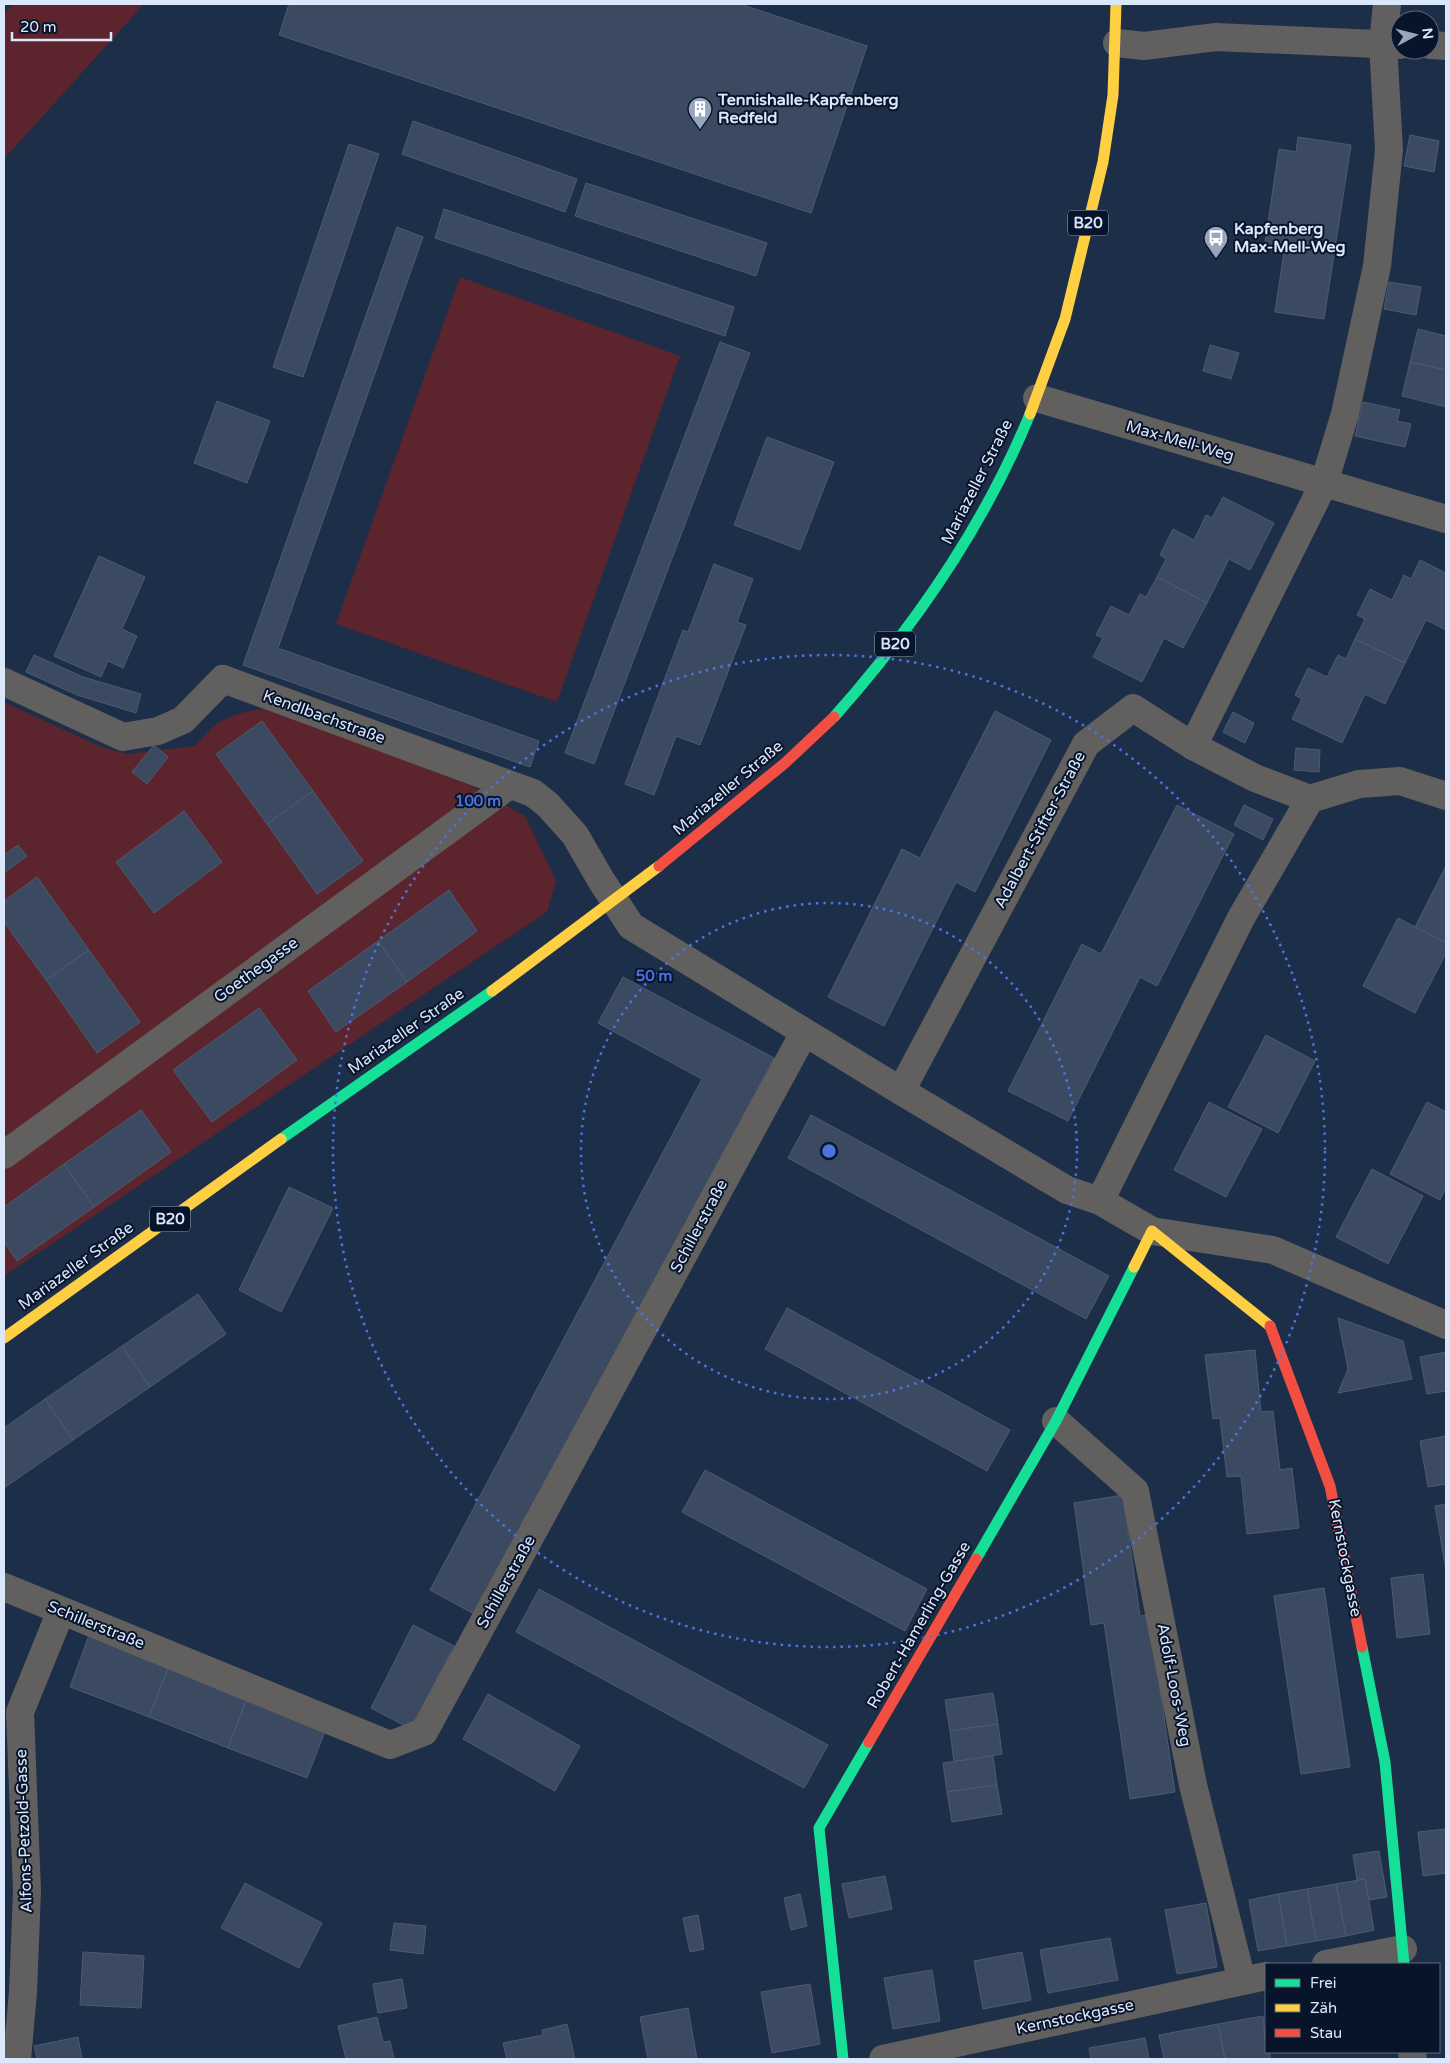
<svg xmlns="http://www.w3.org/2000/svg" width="1450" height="2063" font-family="'Varela Round',sans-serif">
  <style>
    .green { fill: #5c242c }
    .building { fill: #3b4a60; stroke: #4c5b72 }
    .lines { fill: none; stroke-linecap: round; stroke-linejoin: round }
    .street { stroke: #61605e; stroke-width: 28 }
    .fast { stroke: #16e098; stroke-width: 11 }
    .slow { stroke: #ffcf43; stroke-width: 11 }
    .jam { stroke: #f24e42; stroke-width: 11 }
    .ring { fill: none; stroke: #4c74e1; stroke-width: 2.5; stroke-dasharray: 2.5 5 }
    .labels { text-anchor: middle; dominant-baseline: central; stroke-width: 4; stroke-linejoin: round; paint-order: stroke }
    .shield { fill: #07142a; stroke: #9ba8bc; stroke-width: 1 }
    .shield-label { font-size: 15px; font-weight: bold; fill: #dbe7fb }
    .poi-label { font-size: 16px; font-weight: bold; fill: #dbe7fb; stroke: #07142a; text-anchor: start }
    .street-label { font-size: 16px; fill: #dbe7fb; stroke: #07142a }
    .centre { fill: #4c74e1; stroke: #07142a; stroke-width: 2.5 }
    .ring-label { font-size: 15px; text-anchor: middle; font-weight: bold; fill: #4c74e1; stroke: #07142a; stroke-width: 4; stroke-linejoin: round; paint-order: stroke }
  </style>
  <rect width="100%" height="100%" fill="#1d2e49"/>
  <g class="green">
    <path d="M14,4H144L4,159V14Z"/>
    <path d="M460,277L680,356L557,702L336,624Z"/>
    <path d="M4,702L99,746L127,754L195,746C220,716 230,715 266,708L470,785L525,816L556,881L547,912L4,1276Z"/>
  </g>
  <g class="building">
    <path d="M289,4H740L867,46L811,213L279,35Z"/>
    <path d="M413,121L577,179L565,212L402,154Z"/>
    <path d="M1410,135L1439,141L1434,172L1404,166Z"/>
    <path d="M1298,137L1351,145L1324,319L1275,312L1284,252L1264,249L1279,149L1296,152Z"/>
    <path d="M349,144L379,154L303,377L273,367Z"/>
    <path d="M586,183L767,243L756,276L575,216Z"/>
    <path d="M444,209L734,307L725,336L435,238Z"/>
    <path d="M397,227L423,237L278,648L539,741L530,767L243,665Z"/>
    <path d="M1389,282L1421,287L1416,315L1384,309Z"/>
    <path d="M1418,329L1446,336V370L1410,362Z"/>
    <path d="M720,342L750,353L594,764L565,753Z"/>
    <path d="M1210,345L1239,353L1231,379L1203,371Z"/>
    <path d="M1410,362L1446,370V407L1402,396Z"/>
    <path d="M217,401L270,421L247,483L194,463Z"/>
    <path d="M1363,402L1400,410L1397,421L1411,424L1405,447L1355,436Z"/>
    <path d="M767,437L834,462L800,550L734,525Z"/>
    <path d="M1223,497L1274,523L1250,570L1229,559L1207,603L1157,577L1166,559L1160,555L1173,529L1194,540L1206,515L1212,518Z"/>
    <path d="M99,556L145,577L122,629L137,636L123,668L108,661L101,677L54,656Z"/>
    <path d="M1420,560L1446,573V630L1426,620L1405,663L1355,639L1365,619L1357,615L1370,589L1392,600L1404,575L1411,579Z"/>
    <path d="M714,564L753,579L737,622L746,625L700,745L676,736L654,795L625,784L683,630L688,632Z"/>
    <path d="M1157,577L1207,603L1183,648L1164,638L1142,682L1093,657L1103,638L1096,635L1111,606L1129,615L1140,594L1146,597Z"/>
    <path d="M1355,639L1405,663L1385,704L1365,694L1342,743L1292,719L1302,699L1295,695L1308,668L1327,677L1338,655L1346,659Z"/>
    <path d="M34,655L83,677L141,694L136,713L77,695L26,672Z"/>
    <path d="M995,711L1051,740L975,892L956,882L884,1026L828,997L902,849L920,858Z"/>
    <path d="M1233,712L1254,723L1245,743L1223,732Z"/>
    <path d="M262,721L313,791L267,824L216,754Z"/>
    <path d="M154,745L168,757L147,784L132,772Z"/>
    <path d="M1296,748L1320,750L1319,772L1294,770Z"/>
    <path d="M313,791L363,861L317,894L267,824Z"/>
    <path d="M1177,805L1234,834L1157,986L1140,977L1068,1121L1008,1091L1082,944L1101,954Z"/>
    <path d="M1244,805L1273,819L1263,840L1234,825Z"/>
    <path d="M184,811L222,862L154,913L116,862Z"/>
    <path d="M18,845L27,856L4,873V855Z"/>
    <path d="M1446,866V943L1415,927Z"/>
    <path d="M37,877L89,950L46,980L4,922V901Z"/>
    <path d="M449,890L477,931L407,982L378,941Z"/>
    <path d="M1398,918L1446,943V953L1415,1013L1363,986Z"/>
    <path d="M378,941L407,982L336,1032L308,991Z"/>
    <path d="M89,950L140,1022L97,1053L46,980Z"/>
    <path d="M623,977L774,1058L476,1615L430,1590L702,1079L598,1023Z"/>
    <path d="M259,1008L297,1060L212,1122L173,1070Z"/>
    <path d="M1266,1035L1315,1061L1278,1133L1228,1107Z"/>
    <path d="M1209,1102L1262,1129L1226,1197L1174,1170Z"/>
    <path d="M1427,1102L1446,1112V1187L1440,1200L1390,1174Z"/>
    <path d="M141,1110L171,1152L94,1207L64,1164Z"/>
    <path d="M811,1115L1109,1276L1086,1319L788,1158Z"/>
    <path d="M64,1164L94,1207L17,1261L4,1242V1207Z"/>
    <path d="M1372,1169L1423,1196L1388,1264L1336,1237Z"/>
    <path d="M289,1187L333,1208L281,1312L239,1290Z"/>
    <path d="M198,1294L226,1334L150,1387L122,1346Z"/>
    <path d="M787,1308L1010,1430L987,1471L765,1349Z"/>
    <path d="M1338,1318L1403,1341L1412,1379L1338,1393L1348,1369Z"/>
    <path d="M122,1346L150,1387L73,1440L45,1399Z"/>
    <path d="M1255,1350L1261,1412L1273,1411L1280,1470L1292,1468L1299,1528L1247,1534L1241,1476L1227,1477L1220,1418L1213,1419L1205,1355Z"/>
    <path d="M1446,1352V1391L1427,1394L1420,1357Z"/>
    <path d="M45,1399L73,1440L4,1488V1428Z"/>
    <path d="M1446,1436V1484L1428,1487L1420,1441Z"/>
    <path d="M705,1470L927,1589L905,1631L682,1512Z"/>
    <path d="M1123,1495L1140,1616L1149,1615L1175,1792L1130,1799L1104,1623L1091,1625L1074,1503Z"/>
    <path d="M1446,1504V1571L1435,1506Z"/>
    <path d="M1423,1574L1430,1634L1397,1638L1391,1578Z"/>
    <path d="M1324,1588L1350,1767L1301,1774L1274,1596Z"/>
    <path d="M539,1589L828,1745L804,1788L516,1632Z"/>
    <path d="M413,1625L454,1646L411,1729L371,1708Z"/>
    <path d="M89,1635L169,1666L149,1717L70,1687Z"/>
    <path d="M169,1666L248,1696L228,1748L149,1717Z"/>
    <path d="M993,1693L998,1724L950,1731L945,1700Z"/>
    <path d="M488,1694L580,1746L555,1791L463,1739Z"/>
    <path d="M248,1696L327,1726L307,1778L228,1748Z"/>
    <path d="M998,1724L1002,1754L954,1762L950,1731Z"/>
    <path d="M993,1756L997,1785L947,1792L943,1763Z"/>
    <path d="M997,1785L1002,1814L952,1822L947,1792Z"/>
    <path d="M1446,1829V1873L1423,1876L1418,1832Z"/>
    <path d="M1379,1851L1387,1897L1369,1900L1365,1879L1357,1880L1353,1855Z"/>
    <path d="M885,1876L892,1909L849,1918L842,1884Z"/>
    <path d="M1365,1879L1374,1930L1346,1936L1336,1884Z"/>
    <path d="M245,1883L322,1923L299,1968L221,1928Z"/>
    <path d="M1336,1884L1346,1936L1316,1941L1307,1889Z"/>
    <path d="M1307,1889L1316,1941L1287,1946L1278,1894Z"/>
    <path d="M800,1894L807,1926L791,1930L784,1898Z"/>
    <path d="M1278,1894L1287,1946L1258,1951L1249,1900Z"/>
    <path d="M1206,1903L1217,1967L1177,1974L1165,1910Z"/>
    <path d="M698,1915L704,1949L690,1952L683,1918Z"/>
    <path d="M394,1923L426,1926L423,1954L390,1950Z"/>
    <path d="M1110,1938L1118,1980L1048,1993L1040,1950Z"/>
    <path d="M83,1952L144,1956L141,2008L80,2005Z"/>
    <path d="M1022,1952L1031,2000L983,2009L974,1961Z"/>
    <path d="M932,1970L940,2021L893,2029L884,1978Z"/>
    <path d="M402,1979L407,2008L378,2013L373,1984Z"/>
    <path d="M810,1984L820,2044L772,2053L761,1992Z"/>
    <path d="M688,2008L697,2059H648L640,2017Z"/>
    <path d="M1263,2016L1266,2052H1269L1271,2059H1225L1218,2024Z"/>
    <path d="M377,2017L383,2042L390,2041L394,2059H346L338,2026Z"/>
    <path d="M567,2024L575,2059H507L503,2043L543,2035L542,2030Z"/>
    <path d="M1218,2024L1225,2059H1164L1159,2035Z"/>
    <path d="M78,2037L82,2059H37L34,2046Z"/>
    <path d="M1145,2038L1149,2059H1091L1089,2048Z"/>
  </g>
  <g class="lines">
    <g class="street">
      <path d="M1117,43L1144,46L1216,37L1400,45"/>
      <path d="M1430,45L1446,46"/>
      <path d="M1037,398L1446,519"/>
      <path d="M4,682L123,737L158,731L183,720L223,679L533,793L548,805L575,835L601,880L631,926L901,1091L1067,1190L1100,1201L1152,1231L1273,1250L1446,1325"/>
      <path d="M1193,746L1324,483L1345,414L1377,266L1389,150L1383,44L1387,4"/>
      <path d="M901,1091L1086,744L1133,708L1193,746L1255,778L1310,799"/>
      <path d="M4,1155L508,786"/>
      <path d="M1100,1201L1241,918L1310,799L1359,784L1400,781L1446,796"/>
      <path d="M1056,1421L1135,1491L1193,1785L1242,1981"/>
      <path d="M4,1587L390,1745L424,1732L804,1033"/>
      <path d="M1326,1964L1403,1949"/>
      <path d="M1412,2052L1413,2059"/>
      <path d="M17,2059L23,1992L27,1891L20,1712L61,1611"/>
      <path d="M883,2059L1266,1976"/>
    </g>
    <g class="fast">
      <path d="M834,717C915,626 984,526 1030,414"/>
      <path d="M281,1139L492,991"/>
      <path d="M976,1559L1056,1421L1134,1267"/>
      <path d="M1362,1647L1385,1762L1404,1964"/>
      <path d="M843,2059L819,1828L869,1742"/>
    </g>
    <g class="slow">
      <path d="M1030,414L1065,319L1103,162L1113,95L1116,4"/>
      <path d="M492,991L659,866"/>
      <path d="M1134,1267L1152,1231L1270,1326"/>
      <path d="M4,1338L281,1139"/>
    </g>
    <g class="jam">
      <path d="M659,866L785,763L834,717"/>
      <path d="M1270,1326L1330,1486L1362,1647"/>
      <path d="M869,1742L976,1559"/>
    </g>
  </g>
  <g class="ring">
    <circle cx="829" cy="1151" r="248"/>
    <circle cx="829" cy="1151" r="496"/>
  </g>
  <defs>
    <symbol id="building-pin" viewBox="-11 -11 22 30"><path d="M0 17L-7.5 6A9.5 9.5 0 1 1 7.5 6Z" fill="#98a6bd" stroke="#07142a"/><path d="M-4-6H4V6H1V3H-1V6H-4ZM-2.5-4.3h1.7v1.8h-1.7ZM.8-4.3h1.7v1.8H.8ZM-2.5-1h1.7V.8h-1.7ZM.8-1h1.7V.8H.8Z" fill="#fff"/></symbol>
    <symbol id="bus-pin" viewBox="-11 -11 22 30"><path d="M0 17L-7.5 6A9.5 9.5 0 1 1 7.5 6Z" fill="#98a6bd" stroke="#07142a"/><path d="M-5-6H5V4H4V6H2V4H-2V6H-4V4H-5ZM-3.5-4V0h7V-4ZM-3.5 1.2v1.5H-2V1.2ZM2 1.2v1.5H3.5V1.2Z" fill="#fff"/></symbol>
  </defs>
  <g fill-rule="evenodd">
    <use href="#building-pin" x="686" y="95" width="28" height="38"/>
    <use href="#bus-pin" x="1202" y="224" width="28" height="38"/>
  </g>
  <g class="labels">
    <g class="shield">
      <rect x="1068" y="210.5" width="40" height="25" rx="4"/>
      <rect x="875" y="631.5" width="40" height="25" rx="4"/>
      <rect x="150" y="1206.5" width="40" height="25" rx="4"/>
    </g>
    <g class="shield-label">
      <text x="1088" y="223">B20</text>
      <text x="895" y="644">B20</text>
      <text x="170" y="1219">B20</text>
    </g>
    <g class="poi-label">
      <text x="718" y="100">Tennishalle-Kapfenberg<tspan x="718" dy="18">Redfeld</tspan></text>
      <text x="1234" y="229">Kapfenberg<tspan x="1234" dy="18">Max-Mell-Weg</tspan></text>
    </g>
    <g class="street-label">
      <text transform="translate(1180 441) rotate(16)">Max-Mell-Weg</text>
      <text transform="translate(977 482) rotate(-63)">Mariazeller Straße</text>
      <text transform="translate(324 717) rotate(20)">Kendlbachstraße</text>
      <text transform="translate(728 788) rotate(-40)">Mariazeller Straße</text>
      <text transform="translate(1040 830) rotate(-62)">Adalbert-Stifter-Straße</text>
      <text transform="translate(256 970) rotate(-36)">Goethegasse</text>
      <text transform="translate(406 1031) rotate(-35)">Mariazeller Straße</text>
      <text transform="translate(699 1226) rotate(-62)">Schillerstraße</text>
      <text transform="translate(76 1266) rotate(-36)">Mariazeller Straße</text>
      <text transform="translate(1345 1558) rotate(79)">Kernstockgasse</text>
      <text transform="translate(506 1582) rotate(-61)">Schillerstraße</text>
      <text transform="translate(96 1625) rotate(22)">Schillerstraße</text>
      <text transform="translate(919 1625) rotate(-60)">Robert-Hamerling-Gasse</text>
      <text transform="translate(1174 1685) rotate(79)">Adolf-Loos-Weg</text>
      <text transform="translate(24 1831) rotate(-92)">Alfons-Petzold-Gasse</text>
      <text transform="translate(1075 2017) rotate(-12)">Kernstockgasse</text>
    </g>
  </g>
  <circle cx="829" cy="1151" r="8" class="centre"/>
  <g class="ring-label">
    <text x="478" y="806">100 m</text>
    <text x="654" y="981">50 m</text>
  </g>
  <rect width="1450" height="2063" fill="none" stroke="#dbe7fb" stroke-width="10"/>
  <rect x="1265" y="1963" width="175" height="90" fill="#07142a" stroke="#5c687e"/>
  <rect x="1275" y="1979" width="25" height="8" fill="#16e098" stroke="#5c687e"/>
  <text x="1310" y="1988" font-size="15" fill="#dbe7fb">Frei</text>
  <rect x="1275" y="2004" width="25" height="8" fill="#ffcf43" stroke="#5c687e"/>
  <text x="1310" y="2013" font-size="15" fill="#dbe7fb">Zäh</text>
  <rect x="1275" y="2029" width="25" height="8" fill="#f24e42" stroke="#5c687e"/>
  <text x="1310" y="2038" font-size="15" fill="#dbe7fb">Stau</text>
  <g transform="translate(1415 35) rotate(83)"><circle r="24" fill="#07142a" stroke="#5c687e"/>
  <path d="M0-4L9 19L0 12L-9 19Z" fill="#98a6bd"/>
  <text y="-8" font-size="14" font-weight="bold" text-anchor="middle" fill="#dbe7fb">N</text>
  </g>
  <path d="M12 32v8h99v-8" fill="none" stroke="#dbe7fb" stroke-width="2.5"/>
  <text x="20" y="32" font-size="15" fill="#dbe7fb" stroke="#07142a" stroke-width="4" paint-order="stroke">20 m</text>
</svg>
